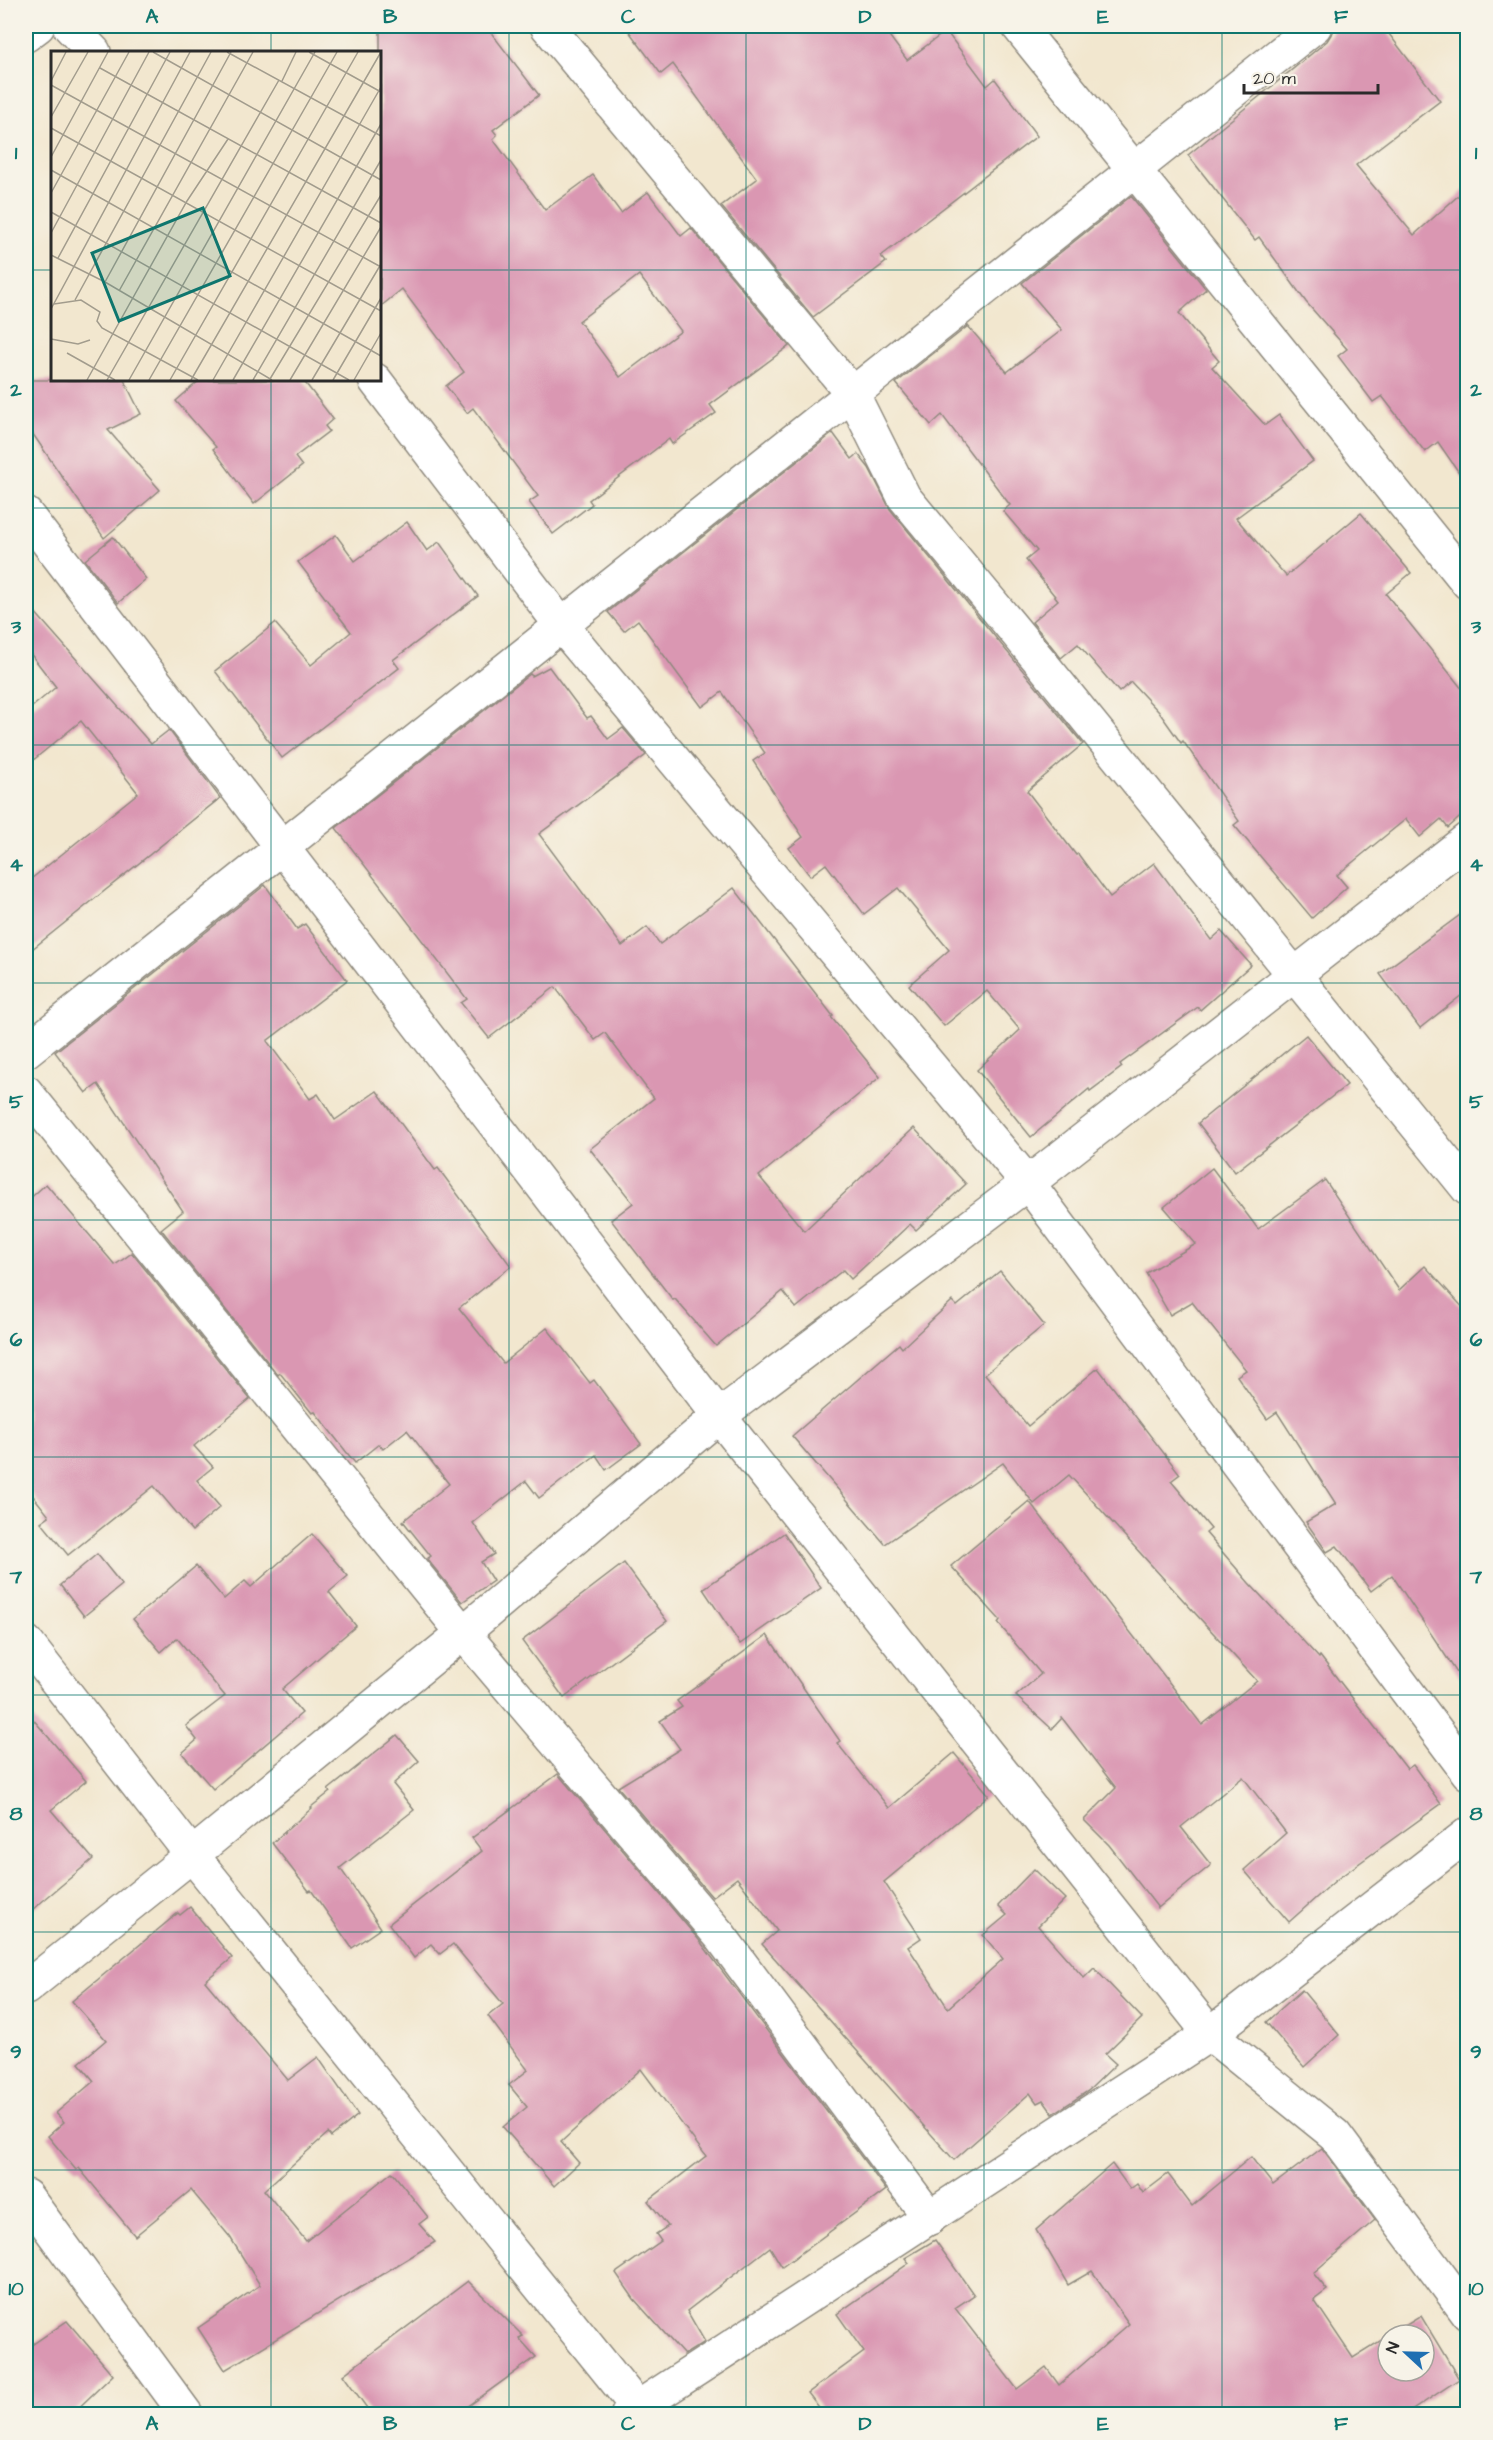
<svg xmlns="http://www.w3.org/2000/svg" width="1493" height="2440" font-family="'Architects Daughter',sans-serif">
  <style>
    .building { fill: #da97b2; fill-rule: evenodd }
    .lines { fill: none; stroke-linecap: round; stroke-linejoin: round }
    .minor-casing { stroke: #8e897d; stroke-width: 36 }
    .minor { stroke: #fff; stroke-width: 33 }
    .grid { fill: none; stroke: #0f766e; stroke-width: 1.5; stroke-opacity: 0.55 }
    .inset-road { fill: none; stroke: #a29c8d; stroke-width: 1.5 }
    .view { fill: #0f766e; fill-opacity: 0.15; stroke: #0f766e; stroke-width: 3 }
    .inset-edge { fill: none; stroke: #2b2b2b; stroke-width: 3 }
    .neatline { fill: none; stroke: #0f766e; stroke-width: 2 }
    .grid-label { font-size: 20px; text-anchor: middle; font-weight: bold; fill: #0f766e }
  </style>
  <rect width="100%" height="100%" fill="#f7f3e8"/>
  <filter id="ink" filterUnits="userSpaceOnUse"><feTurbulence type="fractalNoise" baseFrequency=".0167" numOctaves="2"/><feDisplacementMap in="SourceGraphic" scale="12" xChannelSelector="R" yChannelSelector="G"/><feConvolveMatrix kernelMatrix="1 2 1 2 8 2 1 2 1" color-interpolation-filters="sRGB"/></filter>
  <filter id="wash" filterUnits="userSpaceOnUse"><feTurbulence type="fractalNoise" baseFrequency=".008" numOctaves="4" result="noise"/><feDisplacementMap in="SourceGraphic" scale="24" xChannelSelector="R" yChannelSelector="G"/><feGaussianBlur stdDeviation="1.35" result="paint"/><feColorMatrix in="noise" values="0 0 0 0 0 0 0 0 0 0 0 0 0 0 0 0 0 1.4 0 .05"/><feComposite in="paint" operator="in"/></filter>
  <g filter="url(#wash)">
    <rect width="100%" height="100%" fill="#f2e7cf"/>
    <g id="blocks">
      <g class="building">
        <path d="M380,26H486L539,95L493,130L497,135L493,139L545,210L593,175L621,213L648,192L681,236L691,228L789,346L710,405L716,413L672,444L669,439L589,500L592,504L553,534L529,502L538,496L473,408L467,413L446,386L464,372L402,289L380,307ZM639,275L681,331L620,377L579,321Z"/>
        <path d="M625,26H882L907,60L946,31L987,86L995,79L1037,136L881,256L886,262L813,317L721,206L757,179L673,64L661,74Z"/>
        <path d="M1333,26H1383L1440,101L1356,165L1414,235L1467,188V484L1438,442L1425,452L1382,396L1373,402L1338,356L1347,349L1306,302L1259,237L1255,240L1188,155L1327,41L1332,33Z"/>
        <path d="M1131,196L1206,289L1179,313L1219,361L1212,367L1265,425L1279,415L1313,461L1236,518L1286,576L1361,513L1411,573L1386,594L1467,695V811L1448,828L1441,819L1420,837L1406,819L1337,875L1347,887L1312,918L1234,825L1239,821L1183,741L1181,743L1159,712L1131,682L1119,692L1078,644L1061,658L1032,622L1058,600L1026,560L1037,551L1003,511L1010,505L942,415L931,425L896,383L968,326L1007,372L1062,330L1022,283Z"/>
        <path d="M26,380H124L141,414L108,430L160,490L104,538L26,424Z"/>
        <path d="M200,380H303L333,419L325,426L329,431L295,457L302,466L254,504L213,449L216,447L176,401Z"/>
        <path d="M833,433L852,459L858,454L869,468L890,509L1083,744L1027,791L1076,855L1078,854L1110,897L1154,863L1211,940L1221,931L1251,965L1200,1010L1198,1007L1120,1064L1122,1067L1090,1091L1089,1089L1031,1137L977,1070L1020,1030L987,991L944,1026L909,985L949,950L898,888L864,914L826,864L810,876L789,848L803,837L753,761L765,753L722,692L702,707L638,620L624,631L608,612Z"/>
        <path d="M407,522L427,551L439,542L478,596L393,660L399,668L282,758L215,671L275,623L311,665L351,632L298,562L336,535L355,561Z"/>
        <path d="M113,537L146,579L118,603L85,560Z"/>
        <path d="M26,602L151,744L169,730L220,798L26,954V883L138,793L81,721L26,766V712L56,687L26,648Z"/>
        <path d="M549,667L587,718L591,716L608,739L623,728L646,755L539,834L622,946L647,927L660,944L734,888L833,1016L831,1017L880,1077L759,1176L804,1231L914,1128L966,1184L916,1230L910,1224L851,1279L843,1270L796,1308L783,1291L716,1346L675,1299L673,1300L611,1220L633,1203L590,1149L654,1098L605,1033L595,1040L555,987L489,1038L461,1003L467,999L336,828L530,674L532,676Z"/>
        <path d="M265,885L297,929L305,924L347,980L267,1041L310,1099L318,1094L335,1120L377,1091L435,1170L438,1168L511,1266L459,1308L503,1363L547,1328L590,1383L594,1380L641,1444L606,1470L596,1455L539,1498L526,1481L473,1523L494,1554L481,1562L493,1581L462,1602L427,1559L431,1556L403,1521L449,1484L407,1430L383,1449L379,1444L355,1463L315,1412L312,1413L280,1373L278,1375L161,1229L183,1211L98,1084L86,1093L55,1052Z"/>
        <path d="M1467,910V991L1420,1028L1380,974Z"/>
        <path d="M1306,1035L1347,1085L1235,1172L1198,1123Z"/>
        <path d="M1212,1168L1258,1229L1325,1180L1399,1290L1425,1266L1467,1312V1688L1392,1575L1371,1591L1337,1546L1327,1552L1306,1522L1336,1504L1277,1412L1267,1419L1237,1376L1246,1370L1192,1302L1170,1315L1146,1273L1196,1244L1164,1207Z"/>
        <path d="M46,1184L115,1265L132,1253L250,1399L194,1446L213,1467L197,1480L220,1507L192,1531L154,1486L68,1555L41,1522L49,1516L26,1487V1202Z"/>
        <path d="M1000,1271L1044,1325L985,1374L1028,1426L1098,1368L1180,1474L1171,1481L1211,1529L1206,1533L1249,1583L1319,1658L1320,1656L1407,1769L1413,1765L1441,1804L1336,1880L1289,1922L1244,1870L1286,1833L1243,1777L1181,1827L1211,1865L1158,1908L1109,1845L1084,1820L1116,1788L1062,1718L1052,1729L1016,1696L1041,1674L998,1623L1000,1620L951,1566L1029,1501L1202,1725L1257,1681L1069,1475L1034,1504L1003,1463L885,1544L792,1436L899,1344L902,1348L952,1301L957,1306Z"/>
        <path d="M784,1533L821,1588L740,1644L703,1589Z"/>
        <path d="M312,1534L348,1576L329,1592L356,1626L282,1689L302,1713L213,1789L182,1753L197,1740L186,1726L225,1696L177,1638L161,1652L133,1619L196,1566L224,1599L245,1581L251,1587Z"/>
        <path d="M97,1554L122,1585L84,1616L60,1585Z"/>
        <path d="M624,1563L667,1621L564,1698L522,1641Z"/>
        <path d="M767,1635L840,1741L837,1743L889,1808L954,1753L989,1795L884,1882L921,1938L908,1947L948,2008L1003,1959L983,1935L1007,1915L998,1906L1034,1869L1065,1899L1038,1926L1084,1978L1094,1968L1142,2018L1105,2054L1116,2064L1088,2091L1053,2114L1043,2100L1037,2103L1030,2093L954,2160L762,1944L777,1931L737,1878L712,1897L618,1787L680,1749L660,1721L682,1707L677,1701Z"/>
        <path d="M26,1711L86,1781L51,1810L93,1859L26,1915Z"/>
        <path d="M397,1735L419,1761L393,1784L414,1810L340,1868L381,1928L352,1948L311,1890L309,1891L272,1843L312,1808L311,1807L330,1792L328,1790Z"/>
        <path d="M558,1774L699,1940L886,2190L782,2267L770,2247L687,2311L705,2342L684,2355L634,2299L616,2273L661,2241L656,2234L668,2226L648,2201L706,2156L641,2069L561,2142L579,2163L554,2186L503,2127L527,2107L509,2085L528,2070L488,2016L503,2004L453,1944L440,1954L431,1944L414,1958L389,1924L482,1851L472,1838Z"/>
        <path d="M190,1907L232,1958L205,1981L288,2080L318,2057L358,2115L331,2137L328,2133L264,2190L306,2241L392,2172L428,2217L419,2224L435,2242L225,2370L198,2328L260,2285L230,2237L191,2190L135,2236L79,2168L76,2170L48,2136L64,2122L56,2113L94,2081L79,2063L106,2040L72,2001L178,1913L180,1915Z"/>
        <path d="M1302,1990L1339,2035L1304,2067L1266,2022Z"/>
        <path d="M1322,2148L1375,2220L1313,2273L1327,2290L1314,2300L1353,2358L1388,2336V2371H1424V2335H1390L1421,2316L1459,2379L1405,2415H825L808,2393L864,2352L837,2314L909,2263L905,2258L935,2240L974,2295L955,2308L1017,2389L1046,2367L1059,2385L1129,2324L1092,2271L1068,2285L1036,2230L1112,2164L1130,2189L1137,2184L1143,2193L1168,2174L1192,2206L1251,2157L1273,2185Z"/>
        <path d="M468,2281L523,2336L519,2338L536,2357L456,2415H372L343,2375Z"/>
        <path d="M67,2321L113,2375L71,2415H26V2349Z"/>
      </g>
    </g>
  </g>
  <g filter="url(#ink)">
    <use href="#blocks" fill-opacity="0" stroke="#8e897d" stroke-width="1.5"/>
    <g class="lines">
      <defs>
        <g id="minor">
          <path d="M69,26L94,52"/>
          <path d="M547,26L852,393L904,497L1039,660L1468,1189"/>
          <path d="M1018,26L1468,583"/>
          <path d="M26,35L38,26"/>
          <path d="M375,380L561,625L1028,1183L1468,1773"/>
          <path d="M26,514L719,1416L1210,2034L1335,2135L1468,2314"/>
          <path d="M26,1051L1315,26"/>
          <path d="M26,1092L463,1633L721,1937L930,2218"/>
          <path d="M26,1642L192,1855L637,2407"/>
          <path d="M26,1988L192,1855L463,1633L719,1416L1028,1183L1468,839"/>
          <path d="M26,2196L186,2414"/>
          <path d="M628,2414L1210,2034L1468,1834"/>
        </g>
      </defs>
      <use href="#minor" class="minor-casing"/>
      <use href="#minor" class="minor"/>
    </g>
  </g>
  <path class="grid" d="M271,26V52M509,26V2414M746,26V2414M984,26V2414M1222,26V2414M26,270H52M380,270H1468M271,380V2414M26,508H1468M26,745H1468M26,983H1468M26,1220H1468M26,1457H1468M26,1695H1468M26,1932H1468M26,2170H1468"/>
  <g transform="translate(51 51)">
    <rect width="330" height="330" fill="#f2e7cf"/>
    <path class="inset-road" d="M102,1L330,129M176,1L330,85M258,1L330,41M49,17L330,172M0,30L15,1M231,30L245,1M0,34L330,216M0,66L37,1M0,77L330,260M0,106L57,1M0,119L330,305M0,142L78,1M0,161L298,329M0,182L98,1M0,204L54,231L221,329M7,207L119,1M54,231L180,1M68,240L202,1M24,249L160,1M3,253L30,249L49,261L46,270L51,277L147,329M0,258L139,1M0,288L27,293L39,289M16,302L64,329M219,328L330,144M36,329L136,150L177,88M56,329L228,29M78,329L264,1M98,329L286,1M119,329L307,1M140,329L330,1M162,329L330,36M182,329L330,73M202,329L330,109M239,329L330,176M261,329L330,213M282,329L330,247M303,329L330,282"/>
    <path class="view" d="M152,157L179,225L68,270L41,202Z"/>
    <rect width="330" height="330" class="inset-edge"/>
  </g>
  <rect width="1493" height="2440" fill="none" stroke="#f7f3e8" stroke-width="66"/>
  <g transform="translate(1406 2353) rotate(292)"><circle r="28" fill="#f7f3e8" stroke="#a5a39c" stroke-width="1.5"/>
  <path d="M0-4.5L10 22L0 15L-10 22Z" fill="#1f6fb2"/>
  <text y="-9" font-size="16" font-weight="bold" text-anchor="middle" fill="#2b2b2b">N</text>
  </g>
  <path d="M1244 84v9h134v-9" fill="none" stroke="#2b2b2b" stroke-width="3"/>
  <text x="1253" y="84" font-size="18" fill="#2b2b2b" stroke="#f7f3e8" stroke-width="4.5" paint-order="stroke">20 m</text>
  <rect x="33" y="33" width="1427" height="2374" class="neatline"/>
  <g class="grid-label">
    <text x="152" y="23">A</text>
    <text x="390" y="23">B</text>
    <text x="628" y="23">C</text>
    <text x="865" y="23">D</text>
    <text x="1103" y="23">E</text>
    <text x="1341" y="23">F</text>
    <text x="16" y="159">1</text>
    <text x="1476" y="159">1</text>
    <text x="16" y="396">2</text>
    <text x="1476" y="396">2</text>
    <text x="16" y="633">3</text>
    <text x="1476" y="633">3</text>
    <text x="16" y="871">4</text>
    <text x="1476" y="871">4</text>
    <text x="16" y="1108">5</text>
    <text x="1476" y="1108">5</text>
    <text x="16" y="1346">6</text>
    <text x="1476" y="1346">6</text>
    <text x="16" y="1583">7</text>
    <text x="1476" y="1583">7</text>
    <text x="16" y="1820">8</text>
    <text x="1476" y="1820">8</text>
    <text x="16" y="2058">9</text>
    <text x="1476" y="2058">9</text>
    <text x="16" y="2295">10</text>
    <text x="1476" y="2295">10</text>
    <text x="152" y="2430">A</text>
    <text x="390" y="2430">B</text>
    <text x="628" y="2430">C</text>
    <text x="865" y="2430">D</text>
    <text x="1103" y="2430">E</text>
    <text x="1341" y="2430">F</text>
  </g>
</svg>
